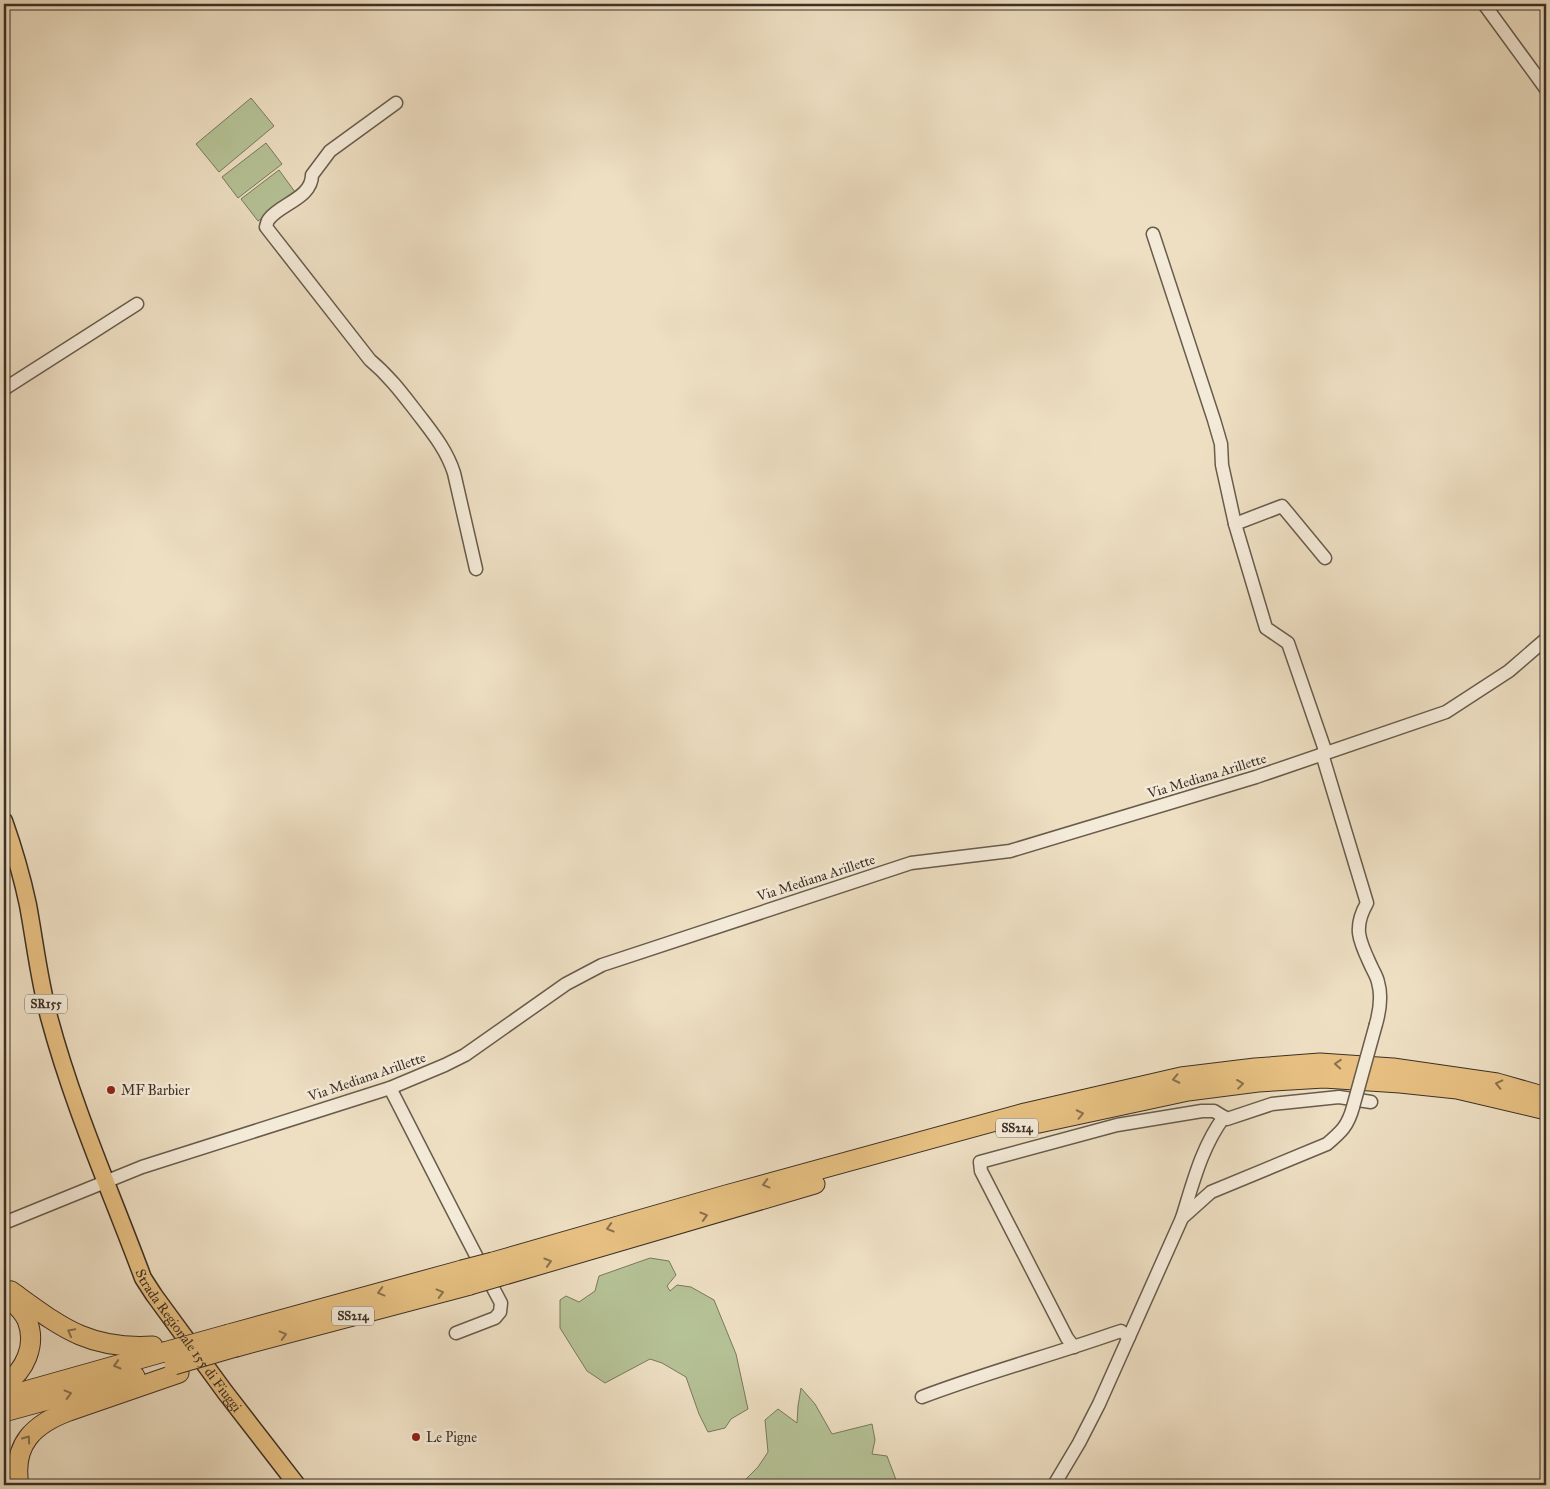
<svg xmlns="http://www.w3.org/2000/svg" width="1550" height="1489" font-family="'IM FELL Great Primer',serif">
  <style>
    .green { fill: #b5c296; stroke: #78795e }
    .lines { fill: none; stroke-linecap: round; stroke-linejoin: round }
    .minor-casing { stroke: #685c4c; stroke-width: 15 }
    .major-casing { stroke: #3c3025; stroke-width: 19 }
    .highway-casing { stroke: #3c3025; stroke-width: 21 }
    .minor { stroke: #f4ead8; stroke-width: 12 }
    .major { stroke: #e7c082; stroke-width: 16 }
    .highway { stroke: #e7c082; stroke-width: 19 }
    .minor-bridge-casing { stroke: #685c4c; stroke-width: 15; stroke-linecap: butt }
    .highway-bridge-casing { stroke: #3c3025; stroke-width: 21; stroke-linecap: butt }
    .minor-bridge { stroke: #f4ead8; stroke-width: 12 }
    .highway-bridge { stroke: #e7c082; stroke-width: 19 }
    .oneway { stroke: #89714f }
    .poi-dot { fill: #8f2418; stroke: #f4ead8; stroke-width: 2 }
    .labels { text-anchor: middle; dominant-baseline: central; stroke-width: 5; stroke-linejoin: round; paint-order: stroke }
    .shield { fill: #f4ead8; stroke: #73685b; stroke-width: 1 }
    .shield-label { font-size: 12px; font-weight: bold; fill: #3c3025 }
    .street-label { font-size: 14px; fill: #3c3025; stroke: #f4ead8 }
    .poi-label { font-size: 14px; fill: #3c3025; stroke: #f4ead8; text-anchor: start }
  </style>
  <rect width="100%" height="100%" fill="#eedfc3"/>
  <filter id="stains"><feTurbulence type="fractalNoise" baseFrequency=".004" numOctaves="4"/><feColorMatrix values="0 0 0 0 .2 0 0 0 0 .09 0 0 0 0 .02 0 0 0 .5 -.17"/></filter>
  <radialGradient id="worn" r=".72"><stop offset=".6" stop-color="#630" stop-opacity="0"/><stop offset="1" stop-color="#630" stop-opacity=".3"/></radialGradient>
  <g class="green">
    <path d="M251,98L274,126L219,172L196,144Z"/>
    <path d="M266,143L282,164L238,198L222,177Z"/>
    <path d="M279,170L295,192L258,221L241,199Z"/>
    <path d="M650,1258L669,1261L676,1275L667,1286L670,1291L677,1285L691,1287L714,1300L736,1354L748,1409L731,1419L725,1428L708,1432L699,1414L686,1377L662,1363L650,1359L605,1383L587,1371L560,1328V1300L566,1296L579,1302L595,1291L599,1276Z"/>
    <path d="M801,1388L815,1404L832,1434L872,1424L875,1440L872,1454L887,1456L898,1485H740L758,1467L768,1452L765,1420L778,1409L797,1423L798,1406Z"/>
  </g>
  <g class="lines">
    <defs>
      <g id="minor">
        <path d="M1484,4L1546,89"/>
        <path d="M396,103L330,151L312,175C312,198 280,204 269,219C267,221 267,224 266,227L370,360C388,375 401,392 415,410C430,430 446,448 454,473L476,569"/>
        <path d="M1153,234L1214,420L1221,444L1222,465L1235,524"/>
        <path d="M4,389L137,304"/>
        <path d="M1325,558L1282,506L1235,524L1266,628L1288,643L1326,753"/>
        <path d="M1322,754L1367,903C1352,929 1360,942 1372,968C1374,972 1377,977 1378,982C1382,996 1380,1010 1376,1024"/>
        <path d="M390,1088C427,1160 463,1232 501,1303L500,1312L495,1318L456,1333"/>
        <path d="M1182,1218C1193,1183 1202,1146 1224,1117"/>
        <path d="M4,1223L142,1167L390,1088L445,1065L465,1055L566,984L602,965L911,863L1010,851L1256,777L1446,712L1509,671L1546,639"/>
        <path d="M1074,1347L1067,1338L981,1171L980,1162L1117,1125L1202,1111H1214L1227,1119L1272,1104L1339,1097L1371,1102"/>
        <path d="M922,1397C985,1373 1049,1356 1112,1334L1121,1331L1129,1337"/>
        <path d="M1054,1485L1079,1443L1099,1404L1182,1218L1211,1192L1327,1144C1341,1132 1348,1126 1353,1107"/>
      </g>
      <g id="major">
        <path id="s1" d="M4,821C14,849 22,877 28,905C35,943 39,980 49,1017C73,1107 111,1192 143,1278L154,1295L225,1392L297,1485"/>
      </g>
      <g id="highway">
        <path d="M1039,1123L1188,1091L1258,1082L1324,1078L1400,1083L1457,1089L1546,1110"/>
        <path d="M493,1262L726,1195L1025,1113L1181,1077L1255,1068L1320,1063L1393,1068L1497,1083L1546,1097"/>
        <path d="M501,1276L815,1184"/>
        <path d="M4,1290L11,1291C61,1327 88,1350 153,1346"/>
        <path d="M229,1334L462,1270"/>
        <path d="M236,1347L470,1285"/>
        <path d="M4,1385C25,1371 37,1345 27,1320C23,1311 14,1303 7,1296"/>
        <path d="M4,1397L164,1352"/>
        <path d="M4,1412L135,1376"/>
        <path d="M19,1485C12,1444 34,1424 69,1411L179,1373"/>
      </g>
    </defs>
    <use href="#minor" class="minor-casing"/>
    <use href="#major" class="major-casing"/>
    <use href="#highway" class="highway-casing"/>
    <use href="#minor" class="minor"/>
    <use href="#major" class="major"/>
    <use href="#highway" class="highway"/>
    <defs>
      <path id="minor-bridge" d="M1353,1107L1376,1024"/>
      <g id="highway-bridge">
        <path d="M462,1270L493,1262"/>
        <path d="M470,1285L501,1276"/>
        <path d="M164,1352L229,1334"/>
        <path d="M174,1365L236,1347"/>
      </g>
    </defs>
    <use href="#minor-bridge" class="minor-bridge-casing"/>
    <use href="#highway-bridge" class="highway-bridge-casing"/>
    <use href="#minor-bridge" class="minor-bridge"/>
    <use href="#highway-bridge" class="highway-bridge"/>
  </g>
  <defs><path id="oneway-chevron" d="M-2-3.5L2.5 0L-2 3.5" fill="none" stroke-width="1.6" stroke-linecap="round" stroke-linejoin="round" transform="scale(1.25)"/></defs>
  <g class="oneway">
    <use href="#oneway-chevron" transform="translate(1338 1064) rotate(-176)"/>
    <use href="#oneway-chevron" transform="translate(1176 1079) rotate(168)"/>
    <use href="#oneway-chevron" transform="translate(1240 1084) rotate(-7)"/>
    <use href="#oneway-chevron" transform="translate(1499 1084) rotate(-167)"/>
    <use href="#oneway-chevron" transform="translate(1080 1114) rotate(-12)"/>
    <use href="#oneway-chevron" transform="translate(766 1184) rotate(165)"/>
    <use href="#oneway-chevron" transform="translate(704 1216) rotate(-17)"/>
    <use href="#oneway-chevron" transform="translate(610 1228) rotate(164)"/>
    <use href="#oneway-chevron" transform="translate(548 1262) rotate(-17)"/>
    <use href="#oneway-chevron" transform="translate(381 1292) rotate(165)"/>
    <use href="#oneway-chevron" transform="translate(440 1293) rotate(-15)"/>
    <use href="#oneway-chevron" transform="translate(71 1332) rotate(-152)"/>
    <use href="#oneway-chevron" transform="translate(283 1335) rotate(-15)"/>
    <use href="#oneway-chevron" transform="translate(117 1365) rotate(164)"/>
    <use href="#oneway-chevron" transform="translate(68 1394) rotate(-15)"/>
    <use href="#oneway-chevron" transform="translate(27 1439) rotate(-55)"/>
  </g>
  <g class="poi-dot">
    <circle cx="111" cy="1090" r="5"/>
    <circle cx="416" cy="1437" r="5"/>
  </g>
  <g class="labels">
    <g class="shield">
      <rect x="25" y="994.5" width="42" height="19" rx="4"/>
      <rect x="996" y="1118.5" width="42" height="19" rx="4"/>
      <rect x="332" y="1306.5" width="42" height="19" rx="4"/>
    </g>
    <g class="shield-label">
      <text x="46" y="1004">SR155</text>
      <text x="1017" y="1128">SS214</text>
      <text x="353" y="1316">SS214</text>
    </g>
    <g class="street-label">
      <text transform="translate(1207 776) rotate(-17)">Via Mediana Arillette</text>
      <text transform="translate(816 878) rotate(-18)">Via Mediana Arillette</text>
      <text transform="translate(367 1077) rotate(-19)">Via Mediana Arillette</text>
      <text stroke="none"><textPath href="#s1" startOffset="556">Strada Regionale 155 di Fiuggi</textPath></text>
    </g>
    <g class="poi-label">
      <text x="121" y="1090">MF Barbier</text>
      <text x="426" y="1437">Le Pigne</text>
    </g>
  </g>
  <rect width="1550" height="1489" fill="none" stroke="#eedfc3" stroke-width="20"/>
  <rect x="5" y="5" width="1540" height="1479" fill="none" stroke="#3c3025" stroke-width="2.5"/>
  <rect x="10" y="10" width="1530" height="1469" fill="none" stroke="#3c3025"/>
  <rect width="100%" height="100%" filter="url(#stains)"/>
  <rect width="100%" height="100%" fill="url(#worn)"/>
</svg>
